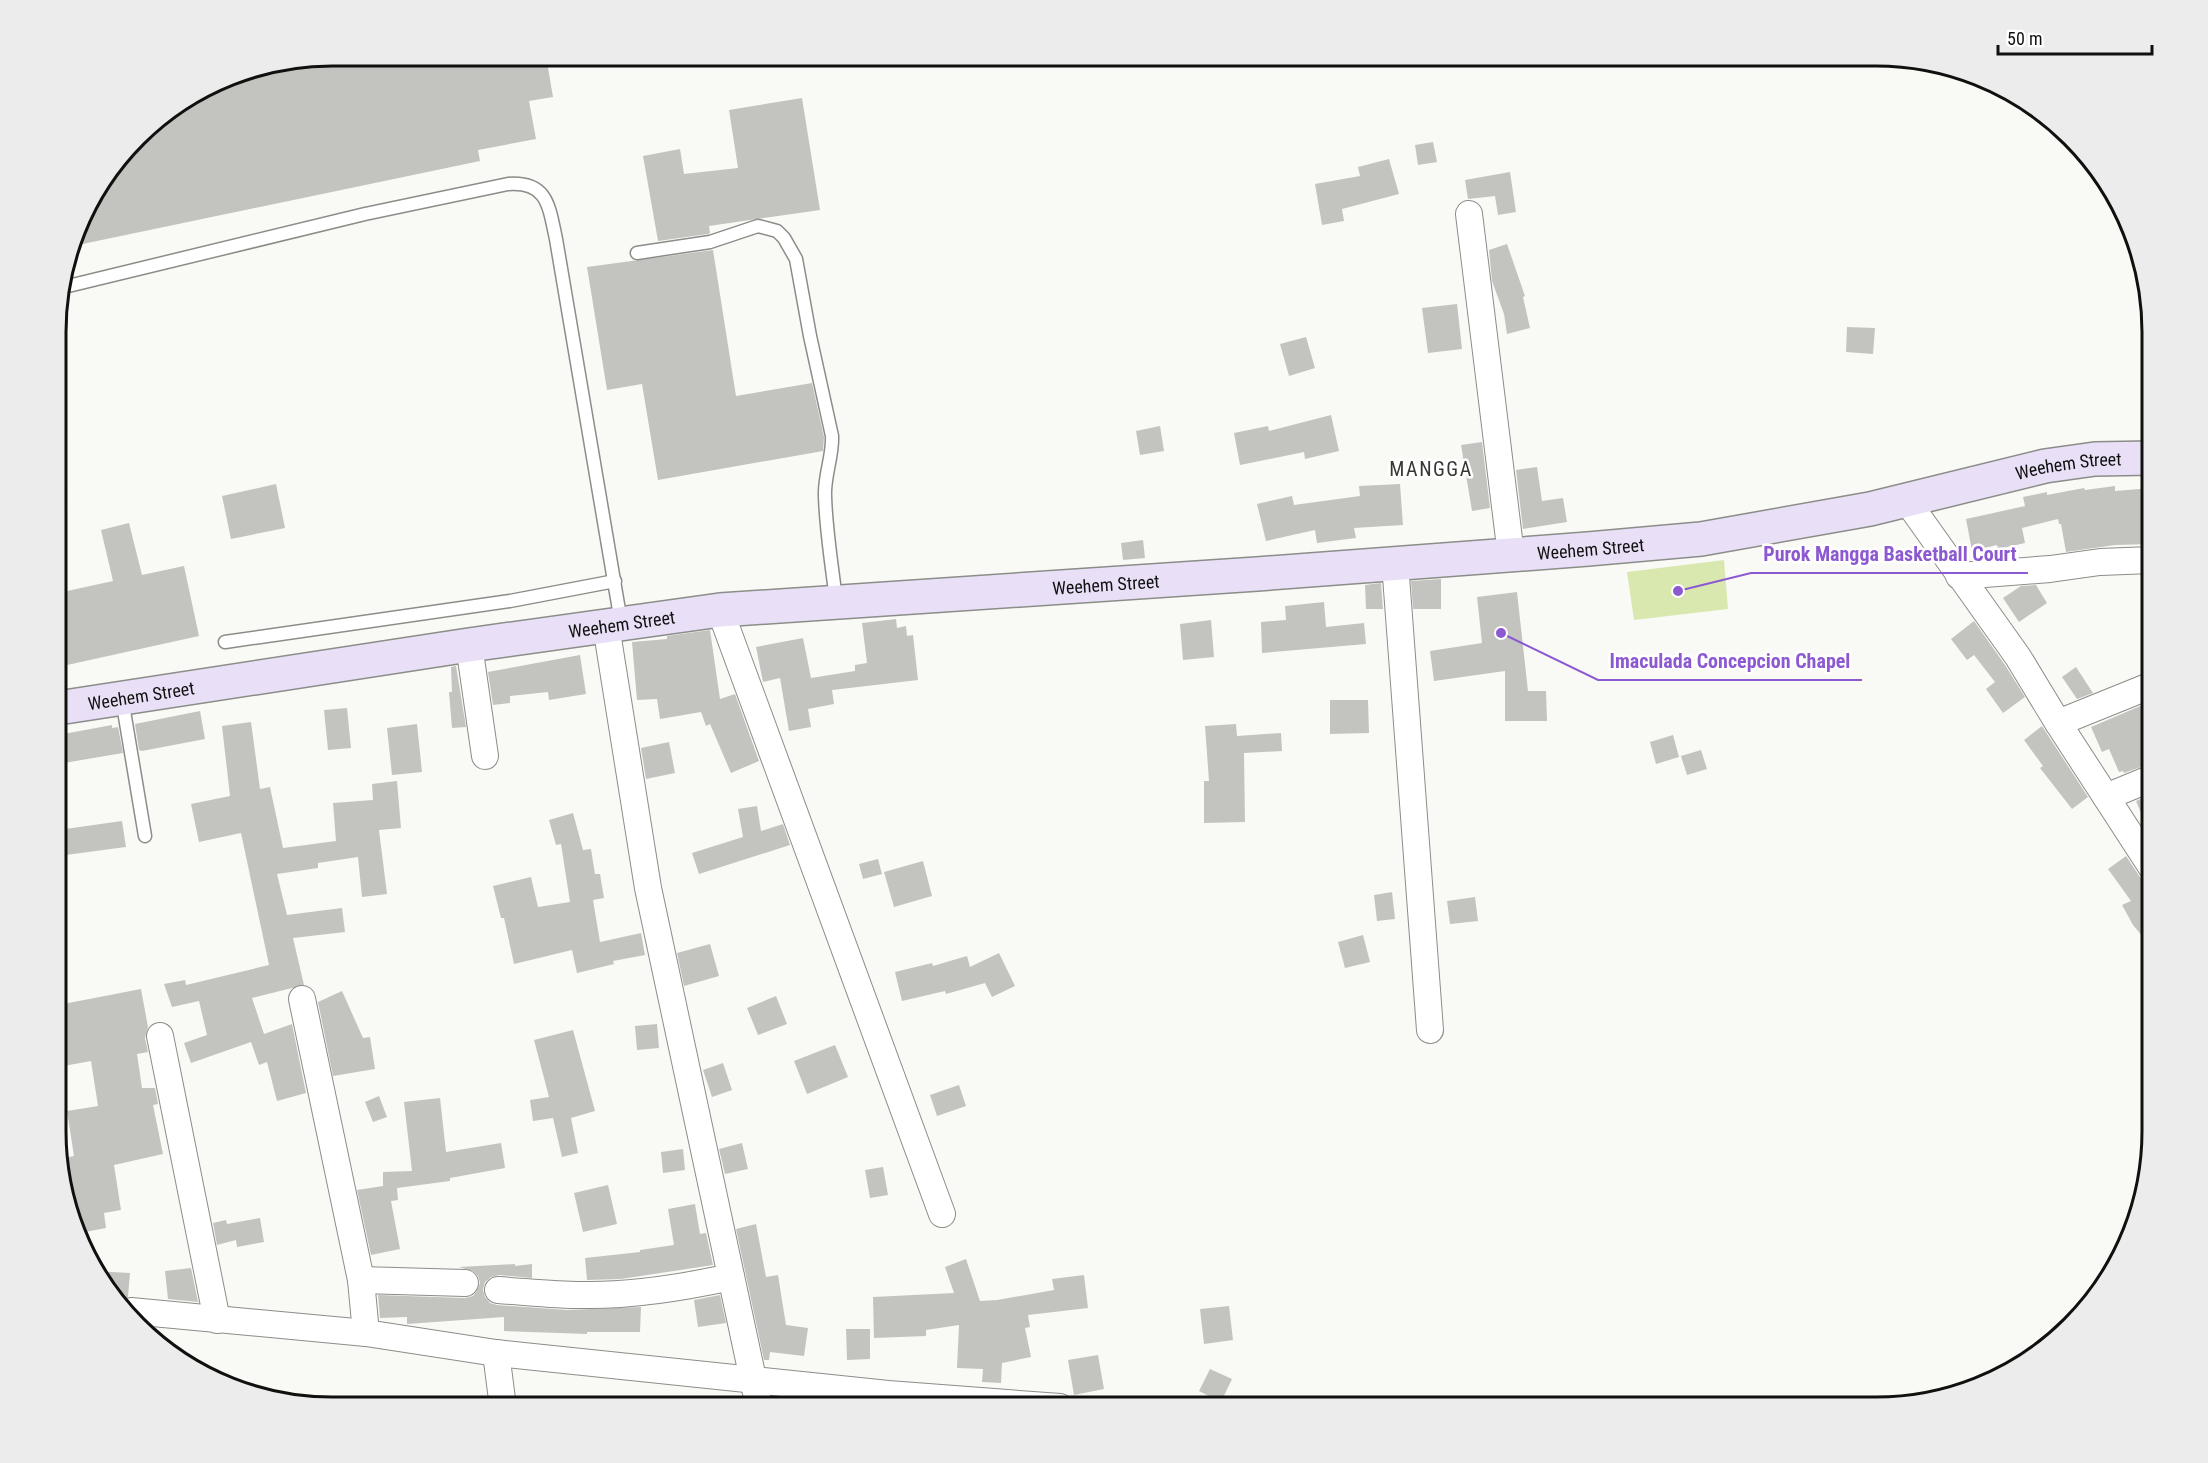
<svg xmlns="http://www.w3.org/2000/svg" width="2208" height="1463" font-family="'Roboto Condensed',sans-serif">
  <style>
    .green { fill: #d9e8af }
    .building { fill: #c3c4c0 }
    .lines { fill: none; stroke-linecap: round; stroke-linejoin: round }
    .lane-casing { stroke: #8b8d88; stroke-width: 15 }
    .street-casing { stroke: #8b8d88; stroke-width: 28 }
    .secondary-casing { stroke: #8b8d88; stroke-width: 36 }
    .lane { stroke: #fff; stroke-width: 12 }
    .street { stroke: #fff; stroke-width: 26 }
    .secondary { stroke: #e9e0f8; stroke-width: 33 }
    .labels { text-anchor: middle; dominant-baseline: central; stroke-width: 5; stroke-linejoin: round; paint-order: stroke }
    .street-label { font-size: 18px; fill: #10100f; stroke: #fff }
    .neighbourhood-label { font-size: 20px; letter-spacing: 1.5px; fill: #373835; stroke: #fff }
    .rim { fill: none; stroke: #10100f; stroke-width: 3 }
    .leader { fill: none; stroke: #8c59d1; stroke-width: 2 }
    .callout-dot { fill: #8c59d1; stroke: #fff; stroke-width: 2 }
    .callout-label { font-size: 20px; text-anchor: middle; font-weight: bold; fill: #8c59d1; stroke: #fff; stroke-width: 5; stroke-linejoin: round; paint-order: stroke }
  </style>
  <rect width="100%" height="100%" fill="#f9faf5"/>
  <path class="green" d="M1724,560L1728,609L1634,620L1627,572Z"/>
  <g class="building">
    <path d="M332,56H546L553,97L529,101L536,139L478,150L480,161L73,246L84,210L150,124L225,78Z"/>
    <path d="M802,98L820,210L709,226L710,233L708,234L658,241L643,156L680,149L684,174L738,168L729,110Z"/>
    <path d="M1433,142L1437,162L1418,165L1415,145Z"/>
    <path d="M1389,159L1399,194L1342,209L1344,221L1322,225L1315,184L1360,176L1358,167Z"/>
    <path d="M1510,172L1516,212L1498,215L1495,196L1468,199L1465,180Z"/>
    <path d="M1507,244L1525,296L1523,297L1530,328L1507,334L1504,314L1492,281L1489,250Z"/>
    <path d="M713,250L736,396L812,383L824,437L823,451L658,480L642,384L607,390L587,267Z"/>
    <path d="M1457,304L1462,349L1428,353L1422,308Z"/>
    <path d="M1847,327L1875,328L1873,354L1846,352Z"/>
    <path d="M1306,337L1315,368L1289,376L1280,344Z"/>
    <path d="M1331,415L1339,451L1305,459L1304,452L1240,465L1234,433L1268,426L1269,431Z"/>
    <path d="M1160,426L1164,451L1140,455L1136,431Z"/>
    <path d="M1482,442L1490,508L1472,511L1461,445Z"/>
    <path d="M1537,467L1542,501L1563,498L1567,522L1523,529L1516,470Z"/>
    <path d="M276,484L285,528L231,539L222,496Z"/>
    <path d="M1400,484L1403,525L1354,528L1356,538L1317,543L1315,530L1266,541L1257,504L1292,496L1294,505L1360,496L1359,486Z"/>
    <path d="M2115,486V491L2152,488V544L2115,545L2066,552L2061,524H2059L2058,519L2022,528L2025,543L1998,549L1997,545L1972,551L1966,519L2025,506L2023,497L2047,492V495L2084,488L2085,490Z"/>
    <path d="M129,523L142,575L184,566L199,636L58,667V593L113,581L101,530Z"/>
    <path d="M1143,540L1145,558L1123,560L1121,543Z"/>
    <path d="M1441,579V609H1413L1411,581Z"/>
    <path d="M1381,583L1383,609H1366L1365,585Z"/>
    <path d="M2036,585L2047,603L2019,622L2003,598L2021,586Z"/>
    <path d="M1517,592L1528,691H1546L1547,721H1505V671L1434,681L1430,651L1482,643L1477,597Z"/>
    <path d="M1324,602L1326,627L1364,623L1366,644L1262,653L1261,622L1286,620L1285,606Z"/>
    <path d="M896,619L897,628L906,626L907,636L913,635L918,680L832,690L834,704L808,709L811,727L789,731L780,678L763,682L756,647L803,638L811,678L855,671V665L867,663L862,623Z"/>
    <path d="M1211,620L1214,657L1183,660L1180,624Z"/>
    <path d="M1974,621L2005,665L2025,697L2003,713L1986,689L1995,682L1974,655L1967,660L1951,639Z"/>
    <path d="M710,630L720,699L735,694L759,761L731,773L710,724L706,726L701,712L660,719L657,699L637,700L632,642L667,639V636Z"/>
    <path d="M580,655L586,694L549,700L548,692L510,696V703L493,705L488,672Z"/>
    <path d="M456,666L466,727L452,728L449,692H452L451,667Z"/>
    <path d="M2076,667L2093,693L2077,699L2062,677Z"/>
    <path d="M1330,700H1368L1369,733L1330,734Z"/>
    <path d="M2152,701V763L2124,773L2123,771L2119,772L2109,749L2102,752L2091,727Z"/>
    <path d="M347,708L351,748L328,750L324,710Z"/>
    <path d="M200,711L205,739L142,751L139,750L135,724Z"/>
    <path d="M251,722L260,789L270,787L283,848L336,841L333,803L373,800L372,784L397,781L401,828L379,830L387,894L362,897L358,857L318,863V868L277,874L287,915L342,908L345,932L293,938L304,985L252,998L264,1034L292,1024L306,1093L277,1101L267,1062L259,1065L251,1042L191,1063L184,1043L207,1035L199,1001L172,1007L164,984L185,980L186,985L269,965L241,833L199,842L191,804L230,796L222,726Z"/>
    <path d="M417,724L422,772L392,775L387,728Z"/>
    <path d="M1236,724L1237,736L1281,733L1282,751L1244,753L1245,822L1204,823V781H1209L1205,726Z"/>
    <path d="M112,725V728L118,727L123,753L58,764V735Z"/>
    <path d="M2042,726L2088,797L2072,809L2040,768L2043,766L2024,740Z"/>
    <path d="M1673,735L1679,757L1656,764L1650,742Z"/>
    <path d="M669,742L675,773L646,779L641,748Z"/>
    <path d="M1701,750L1707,769L1687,775L1681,756Z"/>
    <path d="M2152,794V839L2136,801Z"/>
    <path d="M757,806L761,831L783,824L790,845L699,874L692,853L743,837L738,809Z"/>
    <path d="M573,813L583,850L591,849L595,874H600L604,898L593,900L600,942L641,933L645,955L613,961L614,964L577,973L572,950L514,964L504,918H501L493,886L531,877L538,907L570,902L561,844L556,845L549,820Z"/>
    <path d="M122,821L126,847L58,856V830Z"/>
    <path d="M2126,856L2140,877L2145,881L2152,883V948L2133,925L2122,905L2131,901L2108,869Z"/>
    <path d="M878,859L882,874L863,879L859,864Z"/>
    <path d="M923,861L932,896L894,907L884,872Z"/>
    <path d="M1392,892L1395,919L1377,921L1374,895Z"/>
    <path d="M1475,897L1478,921L1450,924L1447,901Z"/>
    <path d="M1363,935L1370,962L1345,968L1338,942Z"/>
    <path d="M710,944L719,976L684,986L677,953Z"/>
    <path d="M999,953L1015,986L992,997L985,983L946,994L945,991L902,1001L895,972L932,963L933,966L967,956L970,967Z"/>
    <path d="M141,989L148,1027L145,1038L148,1052L137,1054L142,1088H155L158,1104L153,1105L163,1154L114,1165L121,1210L104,1213L106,1228L80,1233L68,1195L70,1194L63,1158L74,1156L67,1111L98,1106L91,1061L58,1067V1005Z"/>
    <path d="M342,991L363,1038L370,1037L375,1069L333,1076L318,1002Z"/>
    <path d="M776,996L787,1024L758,1035L747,1008Z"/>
    <path d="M657,1024L659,1048L637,1050L635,1026Z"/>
    <path d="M573,1030L595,1111L571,1118L578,1153L562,1157L553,1118L533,1121L530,1100L549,1097L534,1040Z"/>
    <path d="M835,1045L848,1077L807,1094L794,1061Z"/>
    <path d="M723,1063L732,1090L712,1097L703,1070Z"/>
    <path d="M959,1085L966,1106L937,1116L930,1095Z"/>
    <path d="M379,1096L387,1117L373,1122L365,1102Z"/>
    <path d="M440,1098L446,1152L501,1143L505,1168L450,1178V1181L397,1188L398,1200L391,1201L400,1249L371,1255L357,1190L383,1186V1172L412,1171L404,1102Z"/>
    <path d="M742,1143L748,1169L725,1174L719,1149Z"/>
    <path d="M683,1149L685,1170L663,1173L661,1152Z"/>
    <path d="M883,1167L888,1195L870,1198L865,1170Z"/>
    <path d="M608,1185L617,1224L583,1232L574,1193Z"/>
    <path d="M695,1204L700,1234L706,1233L713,1265L621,1279L587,1280L585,1258L640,1252V1250L674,1245L668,1209Z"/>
    <path d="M260,1218L264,1242L237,1247L236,1240L217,1245L213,1223L226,1220L227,1224Z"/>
    <path d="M756,1224L766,1277L778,1275L786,1325L808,1328L804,1356L770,1352L769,1360H764L736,1229Z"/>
    <path d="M966,1259L980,1301L997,1300L1054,1290L1052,1279L1084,1275L1088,1308L1028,1315L1030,1327L1025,1328L1031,1357L1002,1363L1001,1383L982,1382L983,1369L957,1368L959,1325L926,1330V1336L874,1338L873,1297L954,1293L945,1267Z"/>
    <path d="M515,1264V1266L532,1264V1278L499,1275L491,1277L485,1282L483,1290L485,1297L490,1303L497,1305L567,1310L641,1307L640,1332H587V1334L504,1331V1317L407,1324V1317L380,1318L378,1295L465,1298L473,1296L477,1291L480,1283L478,1276L473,1271L459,1267Z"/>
    <path d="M191,1268L198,1302L168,1299L165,1271Z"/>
    <path d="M94,1271L130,1273L128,1297L121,1300Z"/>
    <path d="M720,1295L726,1323L698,1327L694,1300Z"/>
    <path d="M1229,1306L1233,1340L1204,1344L1200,1309Z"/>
    <path d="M846,1329H870V1359L847,1360Z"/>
    <path d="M1098,1355L1104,1389L1074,1395L1068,1360Z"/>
    <path d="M1210,1369L1232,1379L1221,1402L1199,1391Z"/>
  </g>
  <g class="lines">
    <defs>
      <g id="lane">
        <path d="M637,253L710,242L758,226L777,231L784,238L796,259L810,336L832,436C833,456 824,476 825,496C826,531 832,566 836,600"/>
        <path d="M60,288L365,214L508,184C548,181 549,207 556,239L621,622"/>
        <path d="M225,642L510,601L615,581"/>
        <path d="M122,699L145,836"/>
      </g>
      <g id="street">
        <path d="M1469,214L1511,555"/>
        <path d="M1907,501L2018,657L2058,723L2152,868"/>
        <path d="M1395,563L1430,1030"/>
        <path d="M1959,576L2050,569L2100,562L2152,560"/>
        <path d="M720,610L942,1214"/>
        <path d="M606,626L648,888L759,1407"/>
        <path d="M469,645L485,756"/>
        <path d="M2058,723L2152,685"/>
        <path d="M2106,797L2152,778"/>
        <path d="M302,999L361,1280L366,1333"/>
        <path d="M160,1036L217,1320"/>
        <path d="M361,1280L465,1283"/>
        <path d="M498,1290C529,1292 560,1296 590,1295C637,1295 685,1287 731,1277"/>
        <path d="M131,1311L366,1333L496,1353L888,1394L1060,1407"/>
        <path d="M496,1353L503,1407"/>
      </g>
      <g id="secondary">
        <path id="s1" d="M58,708L469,645L720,610L1257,574L1588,549L1701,539L1870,509L2045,466L2095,459L2152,458"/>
      </g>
    </defs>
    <use href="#lane" class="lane-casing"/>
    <use href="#street" class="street-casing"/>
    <use href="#secondary" class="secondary-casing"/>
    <use href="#lane" class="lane"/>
    <use href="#street" class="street"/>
    <use href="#secondary" class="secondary"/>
  </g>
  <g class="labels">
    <g class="street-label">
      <text stroke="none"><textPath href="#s1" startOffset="2028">Weehem Street</textPath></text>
      <text stroke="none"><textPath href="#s1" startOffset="1542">Weehem Street</textPath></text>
      <text stroke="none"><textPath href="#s1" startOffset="1056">Weehem Street</textPath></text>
      <text stroke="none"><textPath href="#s1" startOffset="570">Weehem Street</textPath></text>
      <text stroke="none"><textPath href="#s1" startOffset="84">Weehem Street</textPath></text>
    </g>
    <g class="neighbourhood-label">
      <text x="1431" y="469">MANGGA</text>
    </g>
  </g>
  <path d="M0 0H2208V1463H0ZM332 66H1876A266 266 0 0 1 2142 332V1131A266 266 0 0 1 1876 1397H332A266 266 0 0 1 66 1131V332A266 266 0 0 1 332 66Z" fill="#ececec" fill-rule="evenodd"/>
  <path class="rim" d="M332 66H1876A266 266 0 0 1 2142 332V1131A266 266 0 0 1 1876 1397H332A266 266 0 0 1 66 1131V332A266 266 0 0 1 332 66Z"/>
  <path class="leader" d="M1678 591L1751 573H2028M1501 633L1598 680H1862"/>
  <g class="callout-dot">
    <circle cx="1678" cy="591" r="6"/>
    <circle cx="1501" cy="633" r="6"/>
  </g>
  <g class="callout-label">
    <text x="1890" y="561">Purok Mangga Basketball Court</text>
    <text x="1730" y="668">Imaculada Concepcion Chapel</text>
  </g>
  <path d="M1998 45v9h154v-9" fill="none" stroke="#10100f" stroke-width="3"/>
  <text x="2007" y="45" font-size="18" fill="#10100f" stroke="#ffffff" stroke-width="4.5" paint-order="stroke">50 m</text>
</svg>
